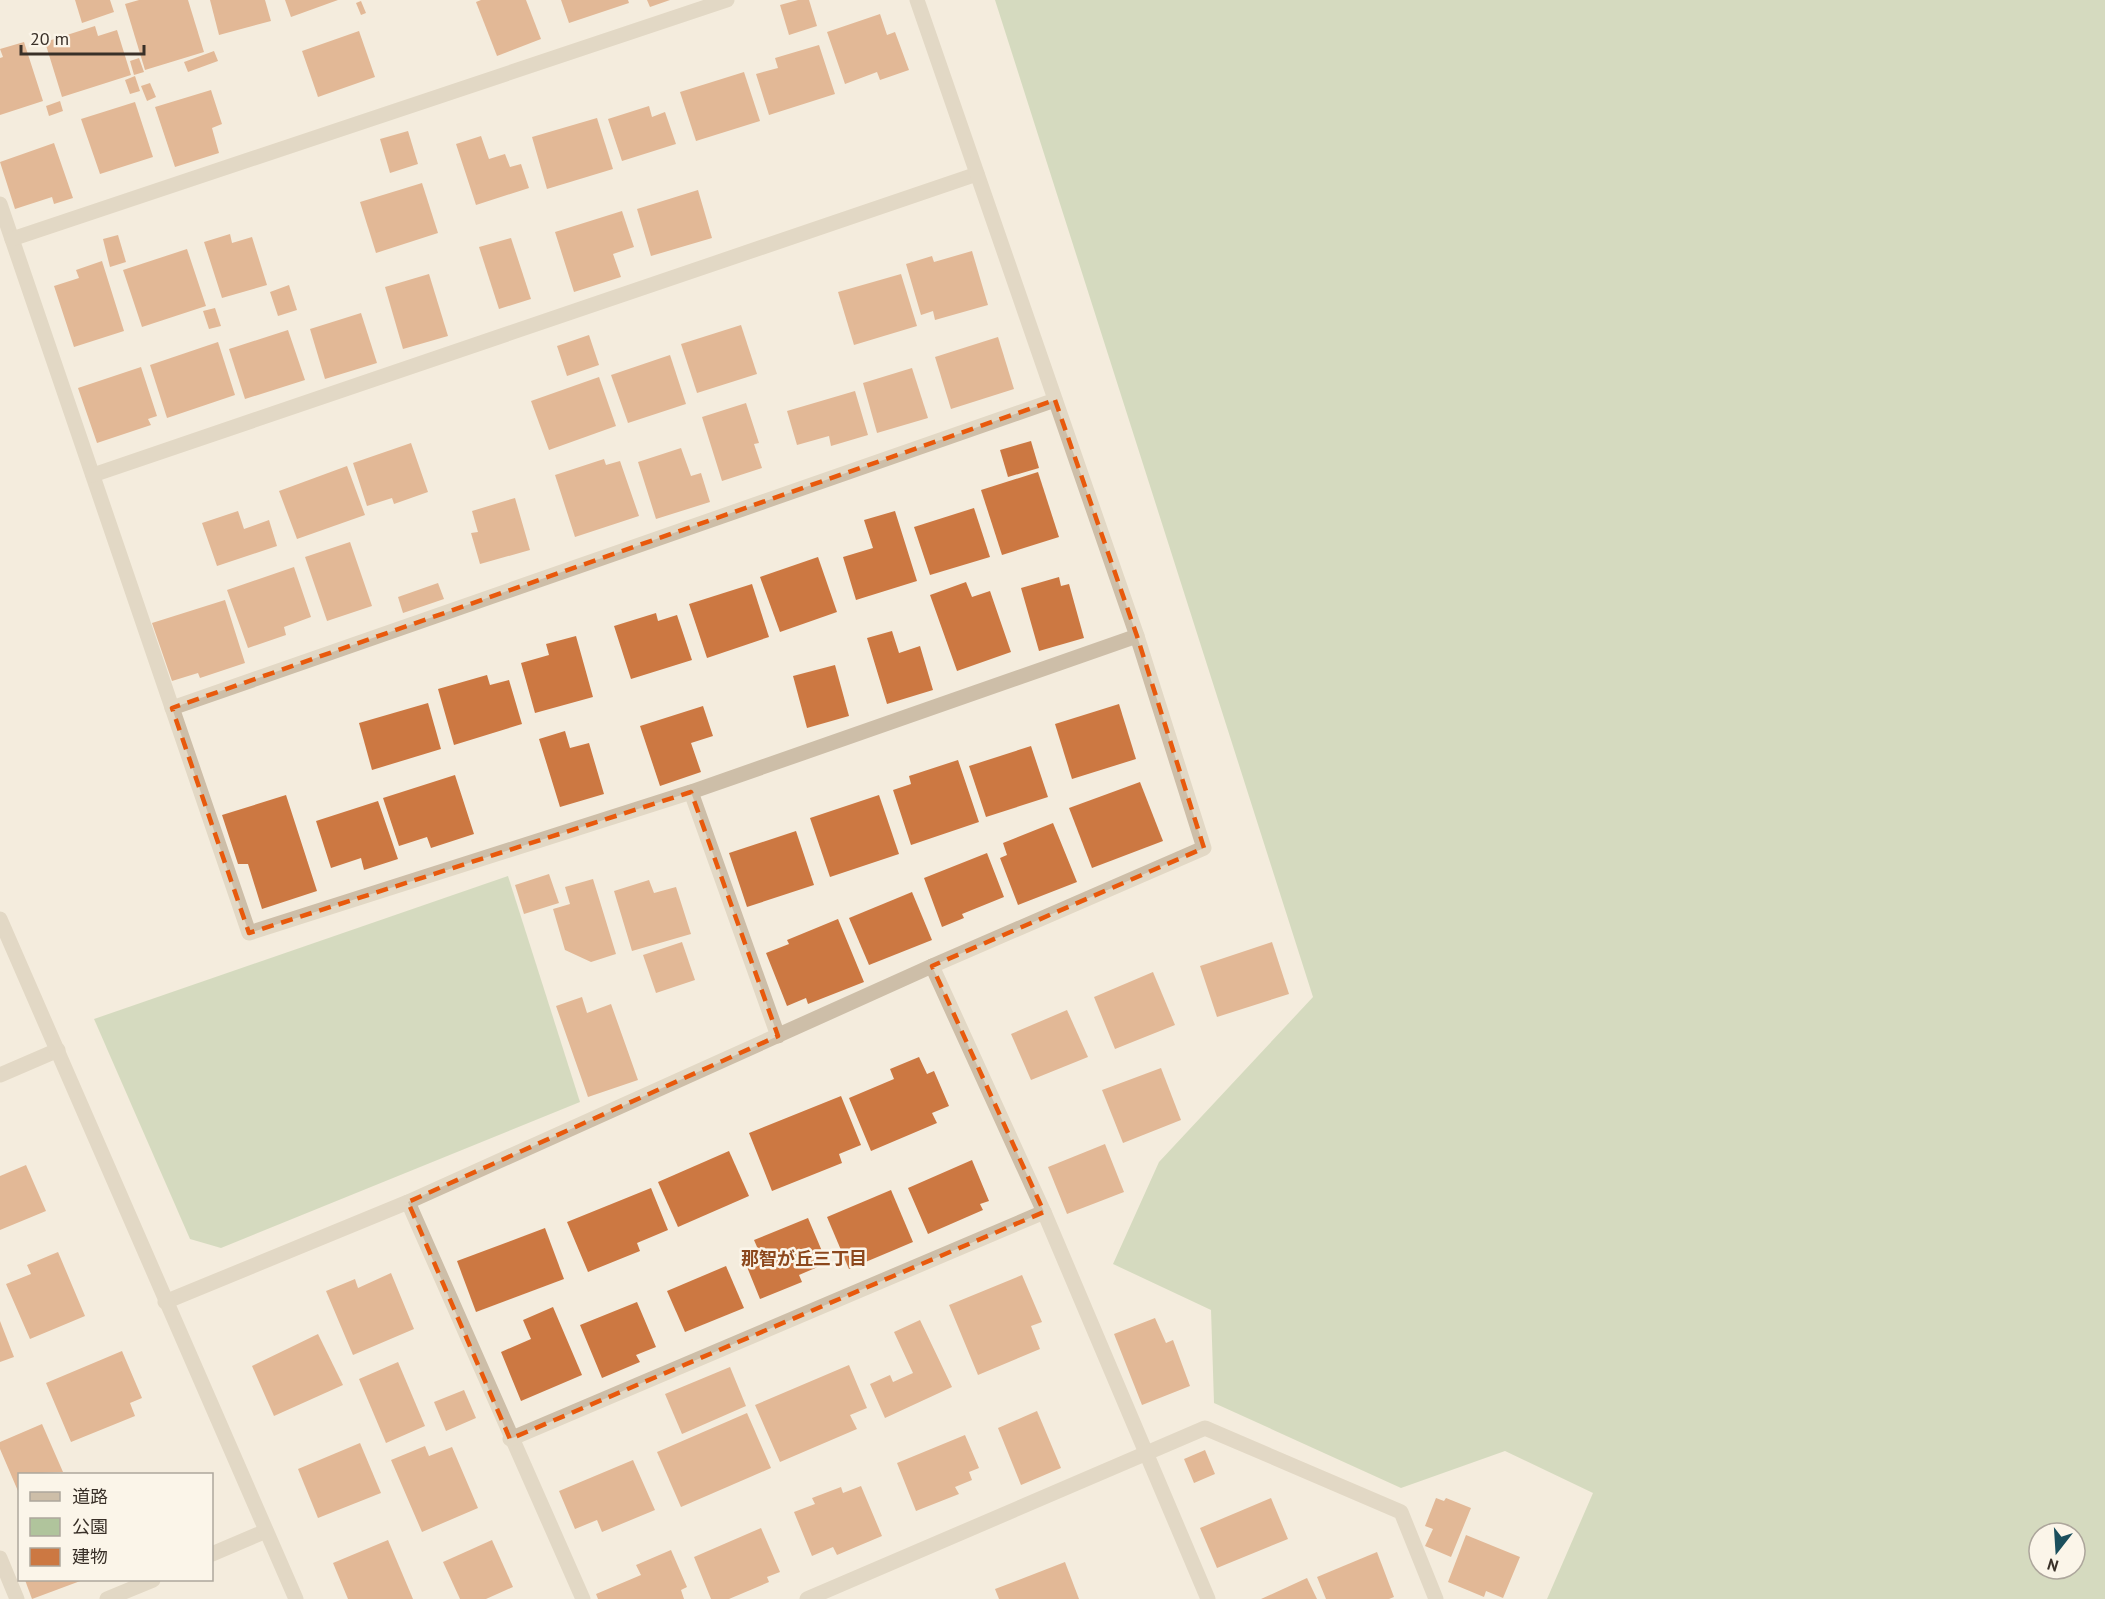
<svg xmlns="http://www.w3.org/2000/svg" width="2105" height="1599" font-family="'PT Sans','Noto Sans JP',sans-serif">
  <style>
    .green { fill: #b0c49c; fill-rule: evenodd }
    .building { fill: #cc7842 }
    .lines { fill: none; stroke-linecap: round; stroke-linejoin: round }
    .minor { stroke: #cdbea8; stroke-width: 15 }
    .tertiary { stroke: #cdbea8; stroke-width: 15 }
    .marked { fill: none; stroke: #e8590c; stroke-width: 4.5; stroke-dasharray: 12 8; stroke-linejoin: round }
    .labels { text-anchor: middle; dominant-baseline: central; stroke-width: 5; stroke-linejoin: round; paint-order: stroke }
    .neighbourhood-label { font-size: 18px; font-weight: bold; fill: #8c481d; stroke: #fbf5e9 }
  </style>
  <rect width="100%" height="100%" fill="#f4ecdd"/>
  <g class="green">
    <path d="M995,0H2105V1599H1547L1593,1493L1505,1451L1401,1488L1214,1403L1211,1310L1113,1264L1159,1162L1313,997ZM2039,1533H2075V1569H2039Z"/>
    <path d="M508,876L580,1102L221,1248L190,1239L94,1019Z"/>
  </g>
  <g class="building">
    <path d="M75,0H110L114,12L82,23Z"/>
    <path d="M139,0H188L204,52L145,70L125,4Z"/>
    <path d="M210,0H265L271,21L219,35Z"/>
    <path d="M285,0H338L291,17Z"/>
    <path d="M481,0H526L541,39L497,56L476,2Z"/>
    <path d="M561,0H628L629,3L569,23Z"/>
    <path d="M647,0H670L650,7Z"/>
    <path d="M798,0H809L817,26L789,35L780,5Z"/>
    <path d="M361,1L366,13L361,15L356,3Z"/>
    <path d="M880,14L887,35L895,32L909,70L880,80L877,72L845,84L827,32Z"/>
    <path d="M95,26L98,36L117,30L131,75L62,97L45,42Z"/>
    <path d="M359,31L375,77L318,97L302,51Z"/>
    <path d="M24,42L43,101L0,115V58L3,57L0,49Z"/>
    <path d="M819,45L835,94L769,115L756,74L778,68L775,58Z"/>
    <path d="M214,51L218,61L188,72L184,62Z"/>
    <path d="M139,58L144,72L134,75L130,61Z"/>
    <path d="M744,72L760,121L696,141L680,92Z"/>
    <path d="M135,76L140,91L130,94L125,80Z"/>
    <path d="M150,83L156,97L147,101L141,86Z"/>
    <path d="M211,90L222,124L212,128L219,153L175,167L155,107Z"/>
    <path d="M60,101L63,111L49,116L46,106Z"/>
    <path d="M135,102L153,157L100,174L81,119Z"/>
    <path d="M649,106L652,117L665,112L676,144L622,161L608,119Z"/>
    <path d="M597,118L613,169L547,189L532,137Z"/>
    <path d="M408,131L418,164L390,173L380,139Z"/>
    <path d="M481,136L489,159L505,154L510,167L521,164L529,188L476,205L456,144Z"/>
    <path d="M54,143L73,198L54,204L52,197L15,209L0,162Z"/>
    <path d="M422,183L438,233L376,253L360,202Z"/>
    <path d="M698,190L712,238L651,256L637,209Z"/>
    <path d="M622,211L634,247L613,254L621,277L574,292L555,232Z"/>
    <path d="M230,234L232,243L252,237L267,285L222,298L204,242Z"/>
    <path d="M118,235L126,262L110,267L103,239Z"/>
    <path d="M511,238L531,299L499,309L479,247Z"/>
    <path d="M187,249L206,306L142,327L123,270Z"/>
    <path d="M972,251L988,305L935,320L933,311L921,315L906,264L932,256L934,262Z"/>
    <path d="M102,261L124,331L74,347L54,286L79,278L76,270Z"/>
    <path d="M429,274L448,336L403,349L385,287Z"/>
    <path d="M901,274L917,326L854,345L838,292Z"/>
    <path d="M289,285L297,310L278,316L270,292Z"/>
    <path d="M215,308L221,326L209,329L203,311Z"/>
    <path d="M361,313L377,363L325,379L310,329Z"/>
    <path d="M741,325L757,374L697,393L681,344Z"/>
    <path d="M288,330L305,380L245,399L229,349Z"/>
    <path d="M589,335L599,365L567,376L557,346Z"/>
    <path d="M998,337L1014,389L951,409L935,357Z"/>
    <path d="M218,342L235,395L167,418L150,365Z"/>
    <path d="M670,355L686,404L628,423L611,375Z"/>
    <path d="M141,367L157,416L148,419L151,425L97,443L78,388Z"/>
    <path d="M912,368L928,418L877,433L863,383Z"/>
    <path d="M599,377L616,426L549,450L531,401Z"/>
    <path d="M855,391L868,435L831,446L829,436L797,445L787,411Z"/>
    <path d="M746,403L759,443L754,444L762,468L722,481L702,417Z"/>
    <path d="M1031,441L1039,468L1008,477L1000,450Z"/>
    <path d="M411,443L428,492L394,504L392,498L367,506L353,463Z"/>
    <path d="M681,448L691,476L701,473L710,502L656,519L638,462Z"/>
    <path d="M604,459L606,465L620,461L639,516L575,537L555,475Z"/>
    <path d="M347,466L365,515L297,539L279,491Z"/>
    <path d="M1038,472L1059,537L1002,555L981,490Z"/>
    <path d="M515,498L530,550L480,564L471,533L478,532L472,511Z"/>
    <path d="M974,508L990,557L930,575L914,527Z"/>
    <path d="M238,511L244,529L269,520L277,546L217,566L202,523Z"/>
    <path d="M895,511L917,581L856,600L843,557L873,548L864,520Z"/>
    <path d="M350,542L372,606L327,621L305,557Z"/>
    <path d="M818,557L837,612L780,632L760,577Z"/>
    <path d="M294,567L311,617L284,627L286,635L248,648L227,590Z"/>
    <path d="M1059,577L1061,586L1069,584L1084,638L1039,651L1021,588Z"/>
    <path d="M966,582L972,597L990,591L1011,652L957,671L930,595Z"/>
    <path d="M438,583L444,599L403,613L398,597Z"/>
    <path d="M752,584L769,637L707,658L689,604Z"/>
    <path d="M225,600L245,663L200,678L198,673L172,681L152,623Z"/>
    <path d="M656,613L658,621L677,615L692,660L631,679L614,626Z"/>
    <path d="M892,631L899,653L920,646L933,690L887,704L867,638Z"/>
    <path d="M576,636L593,697L535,713L521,663L549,655L546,644Z"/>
    <path d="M835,665L849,716L807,728L793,676Z"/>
    <path d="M487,675L490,685L509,680L522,724L454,745L438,689Z"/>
    <path d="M428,703L441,749L372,770L359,723Z"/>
    <path d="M1119,704L1136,759L1072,779L1055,724Z"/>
    <path d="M703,706L713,736L691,743L701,772L660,786L640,726Z"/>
    <path d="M565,731L570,748L589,743L604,794L560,807L539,739Z"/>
    <path d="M1031,746L1048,797L986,817L969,766Z"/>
    <path d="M958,760L979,822L911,845L893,790L911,784L909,776Z"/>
    <path d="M455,775L474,834L431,848L427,837L399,846L383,798Z"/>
    <path d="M1140,782L1163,841L1092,868L1069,808Z"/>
    <path d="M286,795L317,891L262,909L248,864H238L222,815Z"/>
    <path d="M879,795L899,854L830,877L810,818Z"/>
    <path d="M378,801L398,859L364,870L361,858L331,868L316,821Z"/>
    <path d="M1053,823L1077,882L1018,905L1000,858L1007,855L1003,843Z"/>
    <path d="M796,831L814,885L747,907L729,853Z"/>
    <path d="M987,853L1004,897L962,914L964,918L942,927L924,878Z"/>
    <path d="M549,874L559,903L524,914L515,885Z"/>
    <path d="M593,879L616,954L591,962L565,950L553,909L570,904L565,887Z"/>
    <path d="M649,880L654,893L676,887L691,934L632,951L614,891Z"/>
    <path d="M912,892L932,940L869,965L849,918Z"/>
    <path d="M838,919L864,982L808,1004L806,998L787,1006L766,953L789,944L787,940Z"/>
    <path d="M682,942L695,980L656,993L643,955Z"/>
    <path d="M1272,942L1289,994L1217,1017L1200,966Z"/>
    <path d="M1153,972L1175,1025L1115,1049L1094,997Z"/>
    <path d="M582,997L587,1013L611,1004L638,1080L588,1097L556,1006Z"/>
    <path d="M1067,1010L1088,1057L1031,1080L1011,1034Z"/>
    <path d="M919,1057L927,1074L934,1071L949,1106L932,1113L937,1123L871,1151L849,1098L894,1079L890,1069Z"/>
    <path d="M1161,1068L1181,1120L1123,1143L1102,1090Z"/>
    <path d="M841,1096L861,1145L839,1154L842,1163L772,1191L749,1133Z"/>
    <path d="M1105,1144L1124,1192L1067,1214L1048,1167Z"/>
    <path d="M729,1151L749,1196L678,1227L658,1182Z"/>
    <path d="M972,1160L989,1201L980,1204L983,1210L928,1234L908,1188Z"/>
    <path d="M26,1165L46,1211L0,1230V1176Z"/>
    <path d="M651,1188L668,1230L637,1243L640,1251L588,1272L567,1222Z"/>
    <path d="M891,1190L913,1242L849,1269L827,1217Z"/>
    <path d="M808,1218L827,1263L799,1275L802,1282L760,1299L745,1262L761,1256L754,1240Z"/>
    <path d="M545,1228L564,1279L476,1312L457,1261Z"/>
    <path d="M58,1252L85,1316L30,1339L6,1284L31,1274L27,1265Z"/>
    <path d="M726,1266L744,1308L685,1332L667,1291Z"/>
    <path d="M391,1273L414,1329L353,1355L326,1291L355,1279L358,1288Z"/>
    <path d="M1022,1275L1042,1322L1031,1326L1040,1349L978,1375L949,1305Z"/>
    <path d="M637,1302L656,1347L636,1355L640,1362L602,1378L580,1325Z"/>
    <path d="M553,1307L582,1375L521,1401L501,1352L531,1339L523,1320Z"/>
    <path d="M1155,1318L1166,1343L1173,1340L1190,1386L1142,1405L1114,1334Z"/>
    <path d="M920,1320L952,1387L885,1418L870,1384L890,1375L893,1382L913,1373L894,1332Z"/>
    <path d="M0,1321L14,1357L0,1362Z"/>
    <path d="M318,1334L343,1385L274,1416L252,1366Z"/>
    <path d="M122,1351L142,1398L130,1403L135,1416L71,1442L46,1383Z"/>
    <path d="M398,1362L425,1426L386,1443L359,1379Z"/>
    <path d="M849,1365L867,1408L850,1415L857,1429L780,1462L755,1405Z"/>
    <path d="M730,1367L746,1406L682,1434L665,1394Z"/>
    <path d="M464,1390L476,1418L446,1431L434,1402Z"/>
    <path d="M1037,1411L1061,1468L1021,1485L998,1428Z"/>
    <path d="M747,1413L771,1468L681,1507L657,1452Z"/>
    <path d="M42,1424L63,1472L20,1474L18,1491L0,1449V1442Z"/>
    <path d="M965,1435L979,1468L969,1472L972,1480L955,1487L959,1494L916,1511L897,1463Z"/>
    <path d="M360,1443L381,1493L318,1518L298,1469Z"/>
    <path d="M425,1446L429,1456L452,1447L478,1508L422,1532L391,1460Z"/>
    <path d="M1205,1450L1215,1474L1194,1483L1184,1459Z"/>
    <path d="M633,1460L655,1510L602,1532L597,1520L575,1529L559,1491Z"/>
    <path d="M861,1486L882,1536L837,1555L833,1547L812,1556L794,1512L815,1504L812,1498L841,1487L843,1493Z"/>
    <path d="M1271,1498L1288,1539L1217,1568L1200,1528Z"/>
    <path d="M1436,1498L1444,1501L1446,1498L1471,1508L1451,1557L1425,1546L1433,1529L1425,1526Z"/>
    <path d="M761,1528L780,1572L767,1577L769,1582L729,1599H711L694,1557Z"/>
    <path d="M1466,1535L1520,1557L1503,1598L1486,1591L1484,1597L1448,1582Z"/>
    <path d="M388,1540L413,1599H348L333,1563Z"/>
    <path d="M492,1540L513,1587L486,1599H460L443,1562Z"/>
    <path d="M671,1550L687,1587L681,1590L684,1599H598L596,1594L641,1575L636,1565Z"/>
    <path d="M1377,1552L1394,1597L1389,1599H1326L1317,1577Z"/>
    <path d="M1065,1562L1079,1599H999L995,1589Z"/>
    <path d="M1307,1578L1317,1599H1261Z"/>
    <path d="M25,1580H83L32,1599Z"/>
  </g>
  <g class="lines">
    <g class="minor">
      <path d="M0,204L249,933L691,792L1137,636"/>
      <path d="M12,239L727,0"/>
      <path d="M93,475L977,174"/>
      <path d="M172,708L1055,400"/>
      <path d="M691,792L778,1036"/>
      <path d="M932,966L1044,1212L1208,1599"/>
      <path d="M0,1075L58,1050"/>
      <path d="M408,1202L583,1599"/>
      <path d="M165,1302L408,1202L932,966L1204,848L1137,636L917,0"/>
      <path d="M510,1439L1044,1212"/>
      <path d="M212,1554L266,1531"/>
      <path d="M0,1558L17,1599"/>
      <path d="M107,1599L153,1580"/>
      <path d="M807,1599L1205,1428L1401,1512L1436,1599"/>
    </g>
    <path class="tertiary" d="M0,919L296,1599"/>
  </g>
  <path d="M0 0H2105V1599H0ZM1055,400L1137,636L1204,848L932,966L1044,1212L510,1439L408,1202L778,1036L691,792L249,933L172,708Z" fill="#f4ecdd" fill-opacity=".55" fill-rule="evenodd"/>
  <path class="marked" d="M1055,400L1137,636L1204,848L932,966L1044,1212L510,1439L408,1202L778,1036L691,792L249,933L172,708Z"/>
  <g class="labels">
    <g class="neighbourhood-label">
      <text x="804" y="1258">那智が丘三丁目</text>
    </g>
  </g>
  <rect x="18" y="1473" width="195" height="108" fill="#fbf5e9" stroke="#ada69c" stroke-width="1.5"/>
  <rect x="30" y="1492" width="30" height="9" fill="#cdbea8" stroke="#ada69c" stroke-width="1.5"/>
  <text x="72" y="1503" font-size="18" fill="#393028">道路</text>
  <rect x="30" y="1518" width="30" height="18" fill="#b0c49c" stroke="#ada69c" stroke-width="1.5"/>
  <text x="72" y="1533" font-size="18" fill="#393028">公園</text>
  <rect x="30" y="1548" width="30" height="18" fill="#cc7842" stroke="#ada69c" stroke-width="1.5"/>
  <text x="72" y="1563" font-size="18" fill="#393028">建物</text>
  <g transform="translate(2057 1551) rotate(197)"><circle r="28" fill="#fbf5e9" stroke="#ada69c" stroke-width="1.5"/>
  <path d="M0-4.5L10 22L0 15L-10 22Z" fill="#1b4f5d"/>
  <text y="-9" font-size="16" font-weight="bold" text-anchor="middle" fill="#393028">N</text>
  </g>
  <path d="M21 45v9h123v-9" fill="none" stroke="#393028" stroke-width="3"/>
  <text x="30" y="45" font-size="18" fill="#393028" stroke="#fbf5e9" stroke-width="4.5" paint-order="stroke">20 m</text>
</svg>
